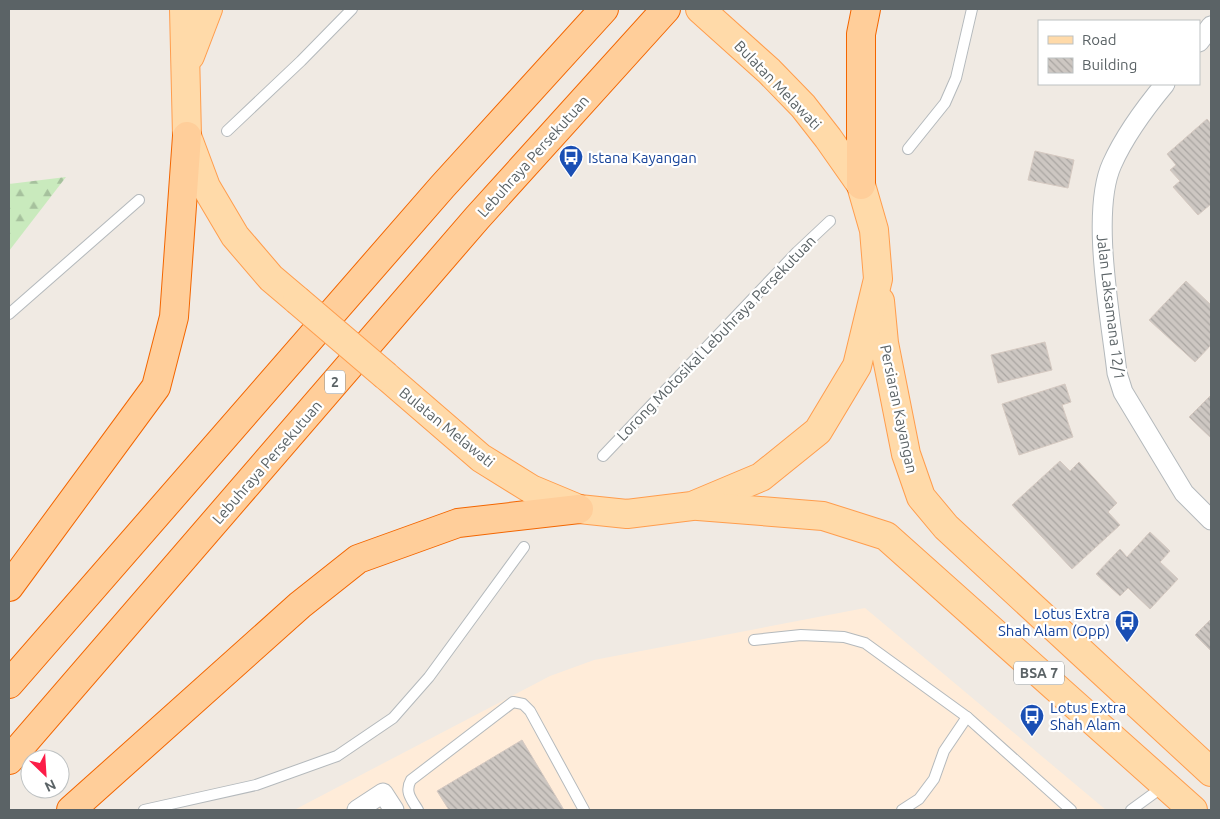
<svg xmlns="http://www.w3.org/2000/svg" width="1220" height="819" font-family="Ubuntu,sans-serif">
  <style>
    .commercial { fill: #ffecd9 }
    .forest { fill: url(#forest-firs) }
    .building { fill: url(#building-back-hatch); stroke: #d5c9c1 }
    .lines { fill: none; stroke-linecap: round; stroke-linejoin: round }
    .service-casing { stroke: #b4b9bc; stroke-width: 12 }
    .minor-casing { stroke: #b4b9bc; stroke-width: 21 }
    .primary-casing { stroke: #ff9d4d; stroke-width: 30 }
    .trunk-casing { stroke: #f36600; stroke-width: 30 }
    .service { stroke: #fff; stroke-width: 10 }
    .minor { stroke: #fff; stroke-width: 19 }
    .primary { stroke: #ffdaa9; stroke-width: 28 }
    .trunk { stroke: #ffce9a; stroke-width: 28 }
    .primary-bridge-casing { stroke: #ff9d4d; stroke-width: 30; stroke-linecap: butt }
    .primary-bridge { stroke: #ffdaa9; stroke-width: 28 }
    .labels { text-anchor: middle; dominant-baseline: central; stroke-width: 4.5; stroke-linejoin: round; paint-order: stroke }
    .shield { fill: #fff; stroke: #8c9294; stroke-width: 1 }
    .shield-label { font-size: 14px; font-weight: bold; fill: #5b6366 }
    .street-label { font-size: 15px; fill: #5b6366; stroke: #fff }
    .transit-label { font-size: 15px; fill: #164399; stroke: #fff; text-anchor: start }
  </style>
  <defs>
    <pattern id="forest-firs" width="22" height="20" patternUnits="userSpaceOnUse" patternTransform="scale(1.25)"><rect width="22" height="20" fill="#c9eabd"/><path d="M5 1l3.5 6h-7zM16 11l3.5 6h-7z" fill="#a6c19d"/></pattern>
    <pattern id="building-back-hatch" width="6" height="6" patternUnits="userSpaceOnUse" patternTransform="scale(1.25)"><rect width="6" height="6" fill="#cdc7c2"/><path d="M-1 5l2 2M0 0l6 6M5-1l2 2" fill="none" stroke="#a9a5a1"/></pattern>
  </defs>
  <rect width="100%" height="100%" fill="#f0eae3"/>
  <path class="commercial" d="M865,608L1106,810H290L296,809L550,676L594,660Z"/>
  <path class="forest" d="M66,177L9,251V184Z"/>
  <g class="building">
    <path d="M1207,119L1211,124V204L1198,215L1173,187L1180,181L1170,170L1176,165L1167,154Z"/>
    <path d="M1035,151L1074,160L1068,188L1028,180Z"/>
    <path d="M1186,281L1211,305V345L1195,362L1149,320Z"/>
    <path d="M1045,342L1052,370L998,383L991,355Z"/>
    <path d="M1065,384L1071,402L1062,405L1073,437L1019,455L1002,404Z"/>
    <path d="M1211,395V438L1189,417Z"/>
    <path d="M1060,461L1070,471L1079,462L1117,503L1108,512L1120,525L1072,569L1012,505Z"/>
    <path d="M1150,532L1170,551L1160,562L1178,579L1150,609L1128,588L1120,596L1096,574L1120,549L1127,557Z"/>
    <path d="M1211,619V651L1195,635Z"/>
    <path d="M522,740L564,810H449L437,791Z"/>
  </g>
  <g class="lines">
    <defs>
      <g id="service">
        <path d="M227,131L301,61L352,9"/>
        <path d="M908,149L945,103L956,78L972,9"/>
        <path d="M9,314L139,200"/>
        <path d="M603,456L797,252L830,221"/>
        <path d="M754,640L801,635L844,637L865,643L967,717L1071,810"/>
        <path d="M144,810L256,785L337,756L393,718L429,677L524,547"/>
        <path d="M418,810C412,800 404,792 411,780L513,702L523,704L530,711L584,810"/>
        <path d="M902,810L919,799L934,779L944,751L967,717"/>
        <path d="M1131,810L1164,786"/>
      </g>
      <g id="minor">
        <path d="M1199,42L1211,26"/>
        <path d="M1165,84C1145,108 1125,135 1112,164C1090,212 1111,319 1117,373L1123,392L1184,493L1211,520"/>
        <path d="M357,810L383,793L394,810"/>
      </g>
      <g id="primary">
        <path d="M184,9L187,136L206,187L235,236L271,278L297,300"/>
        <path d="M190,56L208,9"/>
        <path d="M880,301L884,343L906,454L921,497L946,527L1211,772"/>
        <path d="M386,376L481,458L531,489L579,509L627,514L692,506L761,477L818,431L857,366L878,279L874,230L861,185L828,138L803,106L769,71L700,9"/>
        <path d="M698,506L823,516L886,536L1193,810"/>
      </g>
      <g id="trunk">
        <path d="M861,185V34L866,9"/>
        <path d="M9,587L156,387L174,317L187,136"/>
        <path d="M9,684L442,187L604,9"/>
        <path d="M9,760L477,218L666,9"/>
        <path d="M71,810L300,605L358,559L458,523L579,509"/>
      </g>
    </defs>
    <use href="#service" class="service-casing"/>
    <use href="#minor" class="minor-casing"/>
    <use href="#primary" class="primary-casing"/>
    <use href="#trunk" class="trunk-casing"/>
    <use href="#service" class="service"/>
    <use href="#minor" class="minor"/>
    <use href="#primary" class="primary"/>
    <use href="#trunk" class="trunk"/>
    <defs>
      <path id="primary-bridge" d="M297,300L386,376"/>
    </defs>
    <use href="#primary-bridge" class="primary-bridge-casing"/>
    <use href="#primary-bridge" class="primary-bridge"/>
  </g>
  <defs>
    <symbol id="bus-pin" viewBox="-11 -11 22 30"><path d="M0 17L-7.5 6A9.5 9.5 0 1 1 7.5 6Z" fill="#1a4fb4" stroke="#fff"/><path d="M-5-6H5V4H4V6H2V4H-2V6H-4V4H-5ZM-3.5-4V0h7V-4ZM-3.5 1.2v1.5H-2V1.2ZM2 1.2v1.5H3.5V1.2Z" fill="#fff"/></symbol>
  </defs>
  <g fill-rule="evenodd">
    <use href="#bus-pin" x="557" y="143" width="28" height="38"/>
    <use href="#bus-pin" x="1113" y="608" width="28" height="38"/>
    <use href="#bus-pin" x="1018" y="702" width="28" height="38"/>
  </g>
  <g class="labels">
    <g class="shield">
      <rect x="325" y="370.5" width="20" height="23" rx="4"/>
      <rect x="1014" y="661.5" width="50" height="23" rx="4"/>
    </g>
    <g class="shield-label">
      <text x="335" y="382">2</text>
      <text x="1039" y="673">BSA 7</text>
    </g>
    <g class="street-label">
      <text transform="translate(778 85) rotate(46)">Bulatan Melawati</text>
      <text transform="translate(533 156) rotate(-48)">Lebuhraya Persekutuan</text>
      <text transform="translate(1111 307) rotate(83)">Jalan Laksamana 12/1</text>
      <text transform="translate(716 338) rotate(-46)">Lorong Motosikal Lebuhraya Persekutuan</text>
      <text transform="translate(899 409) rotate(78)">Persiaran Kayangan</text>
      <text transform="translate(447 427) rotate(39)">Bulatan Melawati</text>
      <text transform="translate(267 462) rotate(-49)">Lebuhraya Persekutuan</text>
    </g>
    <g class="transit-label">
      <text x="588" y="157">Istana Kayangan</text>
      <text x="1110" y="613" text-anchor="end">Lotus Extra<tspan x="1110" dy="17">Shah Alam (Opp)</tspan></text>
      <text x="1050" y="707">Lotus Extra<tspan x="1050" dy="17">Shah Alam</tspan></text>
    </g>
  </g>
  <rect width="1220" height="819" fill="none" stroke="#5b6366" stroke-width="20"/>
  <rect x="1038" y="20" width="162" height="65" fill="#ffffff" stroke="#bdc1c2"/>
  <rect x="1048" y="36" width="25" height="8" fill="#ffdaa9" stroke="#bdc1c2"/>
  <text x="1082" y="45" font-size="15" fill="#5b6366">Road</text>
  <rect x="1048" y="58" width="25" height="15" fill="url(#building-back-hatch)" stroke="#bdc1c2"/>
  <text x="1082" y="70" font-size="15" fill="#5b6366">Building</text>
  <g transform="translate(45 774) rotate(155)"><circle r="24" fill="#ffffff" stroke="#bdc1c2"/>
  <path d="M0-4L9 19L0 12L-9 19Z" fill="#fc1d48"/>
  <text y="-8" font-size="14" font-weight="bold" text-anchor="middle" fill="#5b6366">N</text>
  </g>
</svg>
